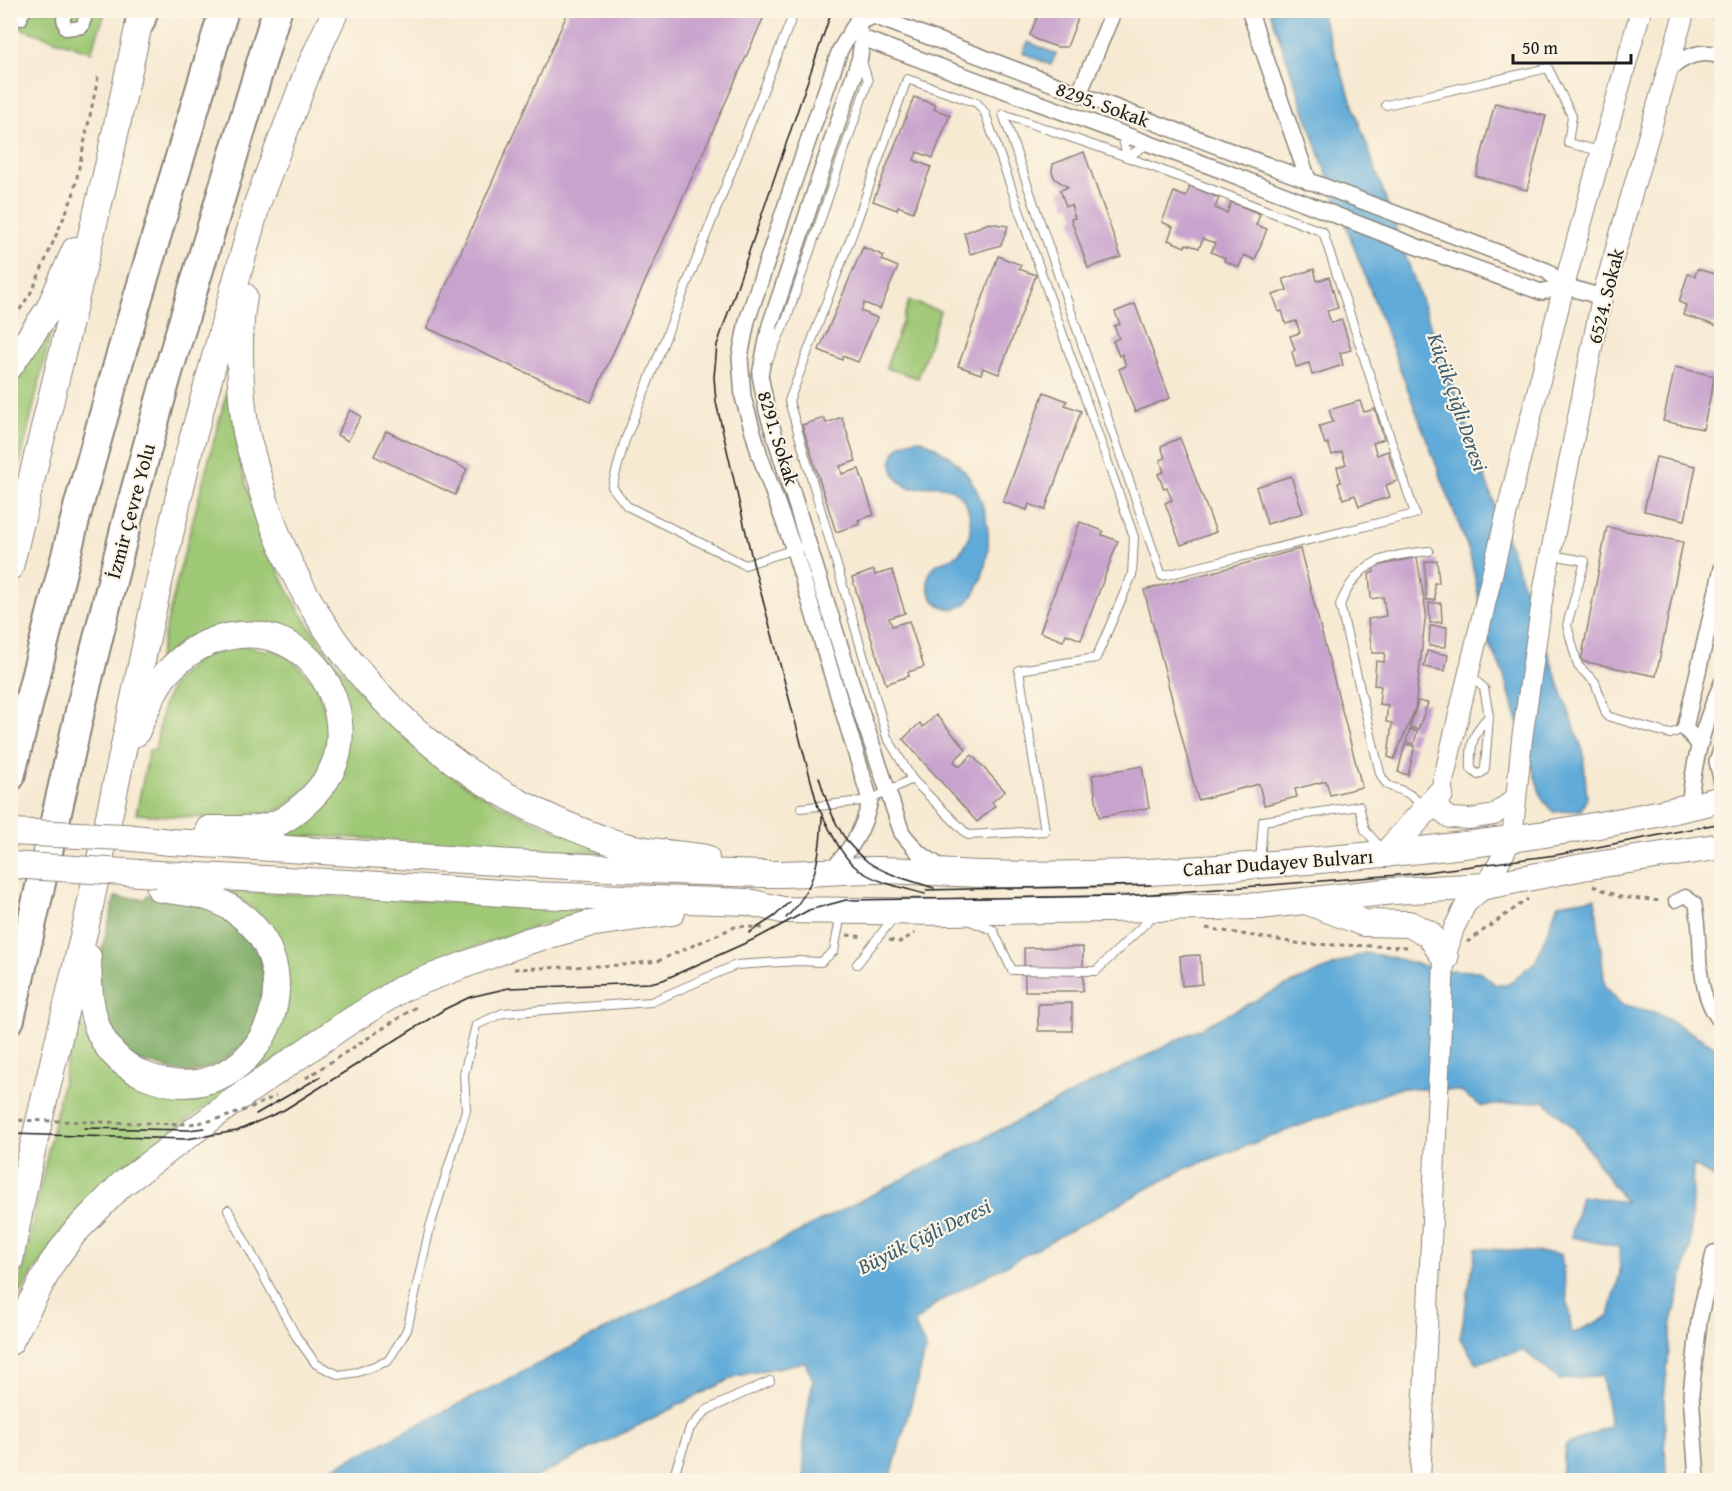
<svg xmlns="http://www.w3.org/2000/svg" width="1732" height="1491" font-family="'Gentium Book Plus',serif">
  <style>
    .green { fill: #9ec874; stroke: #5d7248; stroke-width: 1.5 }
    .forest { fill: #7eac66; stroke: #4d6441; stroke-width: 1.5 }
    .water { fill: #60abd9; stroke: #3e647a; stroke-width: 1.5 }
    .building { fill: #c8a3cd }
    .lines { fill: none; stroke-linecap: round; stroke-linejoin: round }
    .service-casing { stroke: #8a8378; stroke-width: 10 }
    .pedestrian-casing { stroke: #8a8378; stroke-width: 15 }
    .minor-casing { stroke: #8a8378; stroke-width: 18 }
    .tertiary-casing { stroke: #8a8378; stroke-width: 22 }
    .primary-casing { stroke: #8a8378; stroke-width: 28 }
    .motorway-casing { stroke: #8a8378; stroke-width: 32 }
    .path { stroke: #8a8378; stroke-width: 3; stroke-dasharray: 4.5 4.5; stroke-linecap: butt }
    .service { stroke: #fff; stroke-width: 8 }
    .pedestrian { stroke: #fff; stroke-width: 12 }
    .minor { stroke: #fff; stroke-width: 15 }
    .tertiary { stroke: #fff; stroke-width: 20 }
    .primary { stroke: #fff; stroke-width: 26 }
    .motorway { stroke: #fff; stroke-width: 28 }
    .tram { stroke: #1c1c1c; stroke-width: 1.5 }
    .primary-bridge-casing { stroke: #8a8378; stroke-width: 28; stroke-linecap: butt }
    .path-bridge { stroke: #8a8378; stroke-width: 3; stroke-dasharray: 4.5 4.5; stroke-linecap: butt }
    .primary-bridge { stroke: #fff; stroke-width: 26 }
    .labels { text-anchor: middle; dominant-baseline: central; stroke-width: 4.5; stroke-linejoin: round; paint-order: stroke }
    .street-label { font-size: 20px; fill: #1c1c1c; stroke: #fcf5e5 }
    .water-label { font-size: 21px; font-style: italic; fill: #3b5c71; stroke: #fcf5e5 }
  </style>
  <rect width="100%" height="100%" fill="#fcf5e5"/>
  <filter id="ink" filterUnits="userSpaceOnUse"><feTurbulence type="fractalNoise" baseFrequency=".0167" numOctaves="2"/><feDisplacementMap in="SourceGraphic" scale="12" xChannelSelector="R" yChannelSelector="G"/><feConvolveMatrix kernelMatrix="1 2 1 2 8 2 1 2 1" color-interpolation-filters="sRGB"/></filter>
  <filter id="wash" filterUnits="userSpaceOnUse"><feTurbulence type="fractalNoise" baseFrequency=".008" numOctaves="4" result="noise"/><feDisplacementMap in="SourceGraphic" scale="24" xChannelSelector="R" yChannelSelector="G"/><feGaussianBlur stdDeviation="1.35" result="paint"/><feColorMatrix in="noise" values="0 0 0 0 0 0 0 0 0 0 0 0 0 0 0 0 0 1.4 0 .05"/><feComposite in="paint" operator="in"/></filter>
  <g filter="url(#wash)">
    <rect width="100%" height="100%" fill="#f7ead3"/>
    <g class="green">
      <path d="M11,11H106L91,52L11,25Z"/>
      <path d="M909,301L940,311L918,378L886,368Z"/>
      <path d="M55,315L11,502V380L25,362Z"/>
      <path d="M229,383C233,408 236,434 240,459C247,492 260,528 273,559C313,651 407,758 497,803C535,822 575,837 614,854L337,837L277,836L299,825L313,815L331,793L342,687L241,623L218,626L183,639L157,665L179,573Z"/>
      <path d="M241,645L268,651L271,647L291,658L317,686L328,722L327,745L323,762L314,781L283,809L243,820L136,814L149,750H155L164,703L174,682L199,658Z"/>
      <path d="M230,891L591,909L443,957L386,986L210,1104L142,1152L100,1189L36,1269L16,1300L77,1015L92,1047L108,1065L127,1081L146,1089L171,1096L216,1090L239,1077L267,925L252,908Z"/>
    </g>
    <path class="forest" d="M147,895L190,900L209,906L242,929L260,958L266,988L263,1005L248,1041L221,1063L189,1074L132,1059L106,1029L96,974L115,897L145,899Z"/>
    <g class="water">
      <path d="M1270,11H1320L1407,260L1583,751L1587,798L1581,810L1553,812L1542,799L1502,670L1487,639L1470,554L1328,178Z"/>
      <path d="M1028,42L1056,54L1051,65L1023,53Z"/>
      <path d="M920,439C947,451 969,470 980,498C986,513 989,532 988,548C986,569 975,615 946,608C929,603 922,580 934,567C939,561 948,561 954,557C972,545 974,522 966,504C962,495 950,487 941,486C930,484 920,489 909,488C882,473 888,441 920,439Z"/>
      <path d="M1595,898L1605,986L1621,1004L1657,1013L1721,1050V1183L1693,1165L1690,1247L1672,1322L1664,1399L1666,1480H1560L1566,1445L1610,1426L1602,1375L1560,1380L1523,1350L1476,1363L1460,1338L1476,1248L1561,1254L1572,1334L1609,1316L1620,1273L1619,1247L1571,1237L1581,1196L1625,1202L1573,1127L1544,1101L1481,1106L1459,1091L1400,1088L1184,1169L938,1302L914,1323L926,1349L890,1480H804V1433L813,1380L805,1362L736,1376L530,1480H309L1274,991L1364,953L1391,957L1439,970L1479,971L1496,985H1507L1536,961L1558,904Z"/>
    </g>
    <g id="blocks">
      <g class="building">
        <path d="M569,10H767L591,402L427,328Z"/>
        <path d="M998,10L996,17L985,16L969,11Z"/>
        <path d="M1040,10H1081L1067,47H1057L1037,40L1030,35Z"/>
        <path d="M914,97L936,105L934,109L950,115L933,158L917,152L914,160L931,167L913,212L898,206L897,210L873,201Z"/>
        <path d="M1495,103L1546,116L1527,190L1476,176Z"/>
        <path d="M1084,152L1121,257L1088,268L1071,219L1075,218L1071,205L1066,206L1060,190L1068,187L1055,179L1052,172L1053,164Z"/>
        <path d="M1190,186L1219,198L1215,208L1227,213L1231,202L1260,214L1256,225L1267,229L1255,260L1244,255L1239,267L1224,261L1225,258L1211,252L1215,243L1203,239L1199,248L1186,244L1185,247L1168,240L1173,227L1162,222L1174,192L1186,197Z"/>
        <path d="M989,223L1008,226L1001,245L970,254L964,233Z"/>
        <path d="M863,247L884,256L882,260L898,267L880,309L864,303L861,311L877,318L858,362L843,356L842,360L819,350Z"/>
        <path d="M998,256L1021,265L1019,269L1036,275L999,374L983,368L981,374L958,366Z"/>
        <path d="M1314,269L1317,281L1329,277L1338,308L1327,311L1331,323L1342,320L1351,350L1340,353L1343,365L1312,375L1309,363L1296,367L1292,352L1295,350L1290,336L1300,333L1296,321L1286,324L1282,311L1279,312L1273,295L1287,290L1283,279Z"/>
        <path d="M1697,269L1722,276V315L1718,326L1683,315L1686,305L1679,302L1688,274L1695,276Z"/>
        <path d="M1135,304L1170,398L1135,412L1119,369L1126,366L1122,354L1119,356L1113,341L1119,338L1114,326L1120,324L1115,312Z"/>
        <path d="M1675,367L1715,376L1703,429L1663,421Z"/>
        <path d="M1044,392L1067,401L1065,405L1081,411L1045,510L1029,504L1027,510L1003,502Z"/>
        <path d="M1360,401L1364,412L1375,409L1384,439L1373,443L1377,455L1388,451L1397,481L1386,485L1390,497L1359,506L1355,495L1343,499L1338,483L1341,482L1337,467L1346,464L1342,452L1332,455L1328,443L1325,444L1319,426L1333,422L1329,410Z"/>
        <path d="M350,410L361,416L348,441L337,435Z"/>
        <path d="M842,417L856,461L840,466L842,474L859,469L874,515L858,520L860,524L836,532L802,425L824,418L826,423Z"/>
        <path d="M386,431L467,469L455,495L374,456Z"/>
        <path d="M1180,438L1216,532L1181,545L1165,503L1172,500L1167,488L1164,489L1158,474L1164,472L1160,460L1165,458L1161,446Z"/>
        <path d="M1656,457L1696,466L1685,520L1644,511Z"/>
        <path d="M1291,476L1303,513L1267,524L1256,487Z"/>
        <path d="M1080,522L1103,531L1102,535L1118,541L1081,640L1066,634L1063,641L1040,632Z"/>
        <path d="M1607,527L1683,542L1656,676L1581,661Z"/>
        <path d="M1300,549L1362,787L1330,795L1326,781L1295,789L1297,797L1264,805L1259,784L1198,800L1144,590Z"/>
        <path d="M1417,557L1426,612L1415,709L1394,759L1388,757L1392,723L1386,722L1388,705L1379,704L1381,686L1374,685L1376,661L1384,662L1385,653H1372L1368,619L1386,616L1383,597L1371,599L1369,574L1374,572L1373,567Z"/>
        <path d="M1437,560L1439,583H1434L1435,600H1426L1425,562Z"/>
        <path d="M874,570L875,575L892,570L905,613L889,618L892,626L909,621L924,667L908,672L909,676L886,684L852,578Z"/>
        <path d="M1429,603H1441L1442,622L1430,623Z"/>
        <path d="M1430,626L1447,627L1446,647L1429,646Z"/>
        <path d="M1427,651L1448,655L1445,671L1424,667Z"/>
        <path d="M1418,701L1428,703L1418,730L1410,727Z"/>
        <path d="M936,715L966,749L954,761L959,767L972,755L1005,791L992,802L995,806L977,822L903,739L920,723L923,727Z"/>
        <path d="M1410,729L1417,732L1414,744L1406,742Z"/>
        <path d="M1405,744L1415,746L1408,775L1398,772Z"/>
        <path d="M1142,766L1149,808L1099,817L1092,775Z"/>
        <path d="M1083,947V991H1025L1024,948Z"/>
        <path d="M1200,955L1202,984L1182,986L1180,956Z"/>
        <path d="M1072,1003V1031H1038V1004Z"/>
      </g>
    </g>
  </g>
  <g filter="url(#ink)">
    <use href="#blocks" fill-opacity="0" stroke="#8a8378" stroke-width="1.5"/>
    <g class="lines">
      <defs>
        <g id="service">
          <path d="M795,10L624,443L612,487L627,506L745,565L810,544"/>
          <path d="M1386,105L1548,68L1572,116L1568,143L1600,151"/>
          <path d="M1003,114L1127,157L1323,232L1415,514L1162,576Z"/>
          <path d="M1122,135L1127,157"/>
          <path d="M1127,157L1148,144"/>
          <path d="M769,358L787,318L868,81L862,61"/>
          <path d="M1552,555L1585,561L1567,625L1578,666L1595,682L1607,716L1670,734L1685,728"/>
          <path d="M1470,676L1484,688L1489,716L1485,768L1484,771L1478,775L1471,769C1470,746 1472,733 1489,716"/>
          <path d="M1423,806C1418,802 1413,796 1407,793C1393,785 1388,791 1380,773L1340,605C1358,559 1385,556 1429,551"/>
          <path d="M801,808L870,800L912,779L968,835L1045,831L1019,670L1096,658L1132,575L1134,537L985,113L977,103L907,79L853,232L789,401L887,737L912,779"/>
          <path d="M1260,862L1263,821L1359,806L1365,830L1381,848"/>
          <path d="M970,921L993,930L1012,970L1096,971L1154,915"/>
          <path d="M857,964L895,916"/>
          <path d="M228,1210L296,1336L316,1364L339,1375L358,1372L388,1361L407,1330L430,1227L466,1110L464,1074L476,1025L503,1013L651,1002L736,965L798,961L821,962L834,951L841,914"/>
          <path d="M672,1480L690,1428L707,1410L770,1381"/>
        </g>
        <g id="pedestrian">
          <path d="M12,10L14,15L21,19L22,13L26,10"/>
          <path d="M68,10L63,19L66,29L82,27L88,10"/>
          <path d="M1675,901L1685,896L1695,903C1704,944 1692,992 1722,1025"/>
        </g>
        <g id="minor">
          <path d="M1249,10L1309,182"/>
          <path d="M1719,10L1722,21"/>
          <path d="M856,23L862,38L860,57L770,325L760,375L767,411L856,697L902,833L918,852L945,870"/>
          <path d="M856,23L874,16L1547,271L1564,286L1602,297"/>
          <path d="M862,38L1218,169L1415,246L1541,292L1564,286"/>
          <path d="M1668,71C1682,57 1702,48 1722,57"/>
          <path d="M1079,94L1114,10"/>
          <path d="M1698,743L1685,728L1722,568"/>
          <path d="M1722,748L1717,761L1722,783"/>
          <path d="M1689,807C1694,760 1702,727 1722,683"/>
          <path d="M830,872C850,850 864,831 870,800L794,550L760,456L743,397L740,357L747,321L795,178L840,50L856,23L860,10"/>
          <path d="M1697,1480L1691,1394L1699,1321L1714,1253L1722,1251"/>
        </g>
        <g id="tertiary">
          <path d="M1514,799L1494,815L1470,819L1450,818L1438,809L1440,794L1511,495L1564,286L1641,10"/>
          <path d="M1420,1480L1444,962L1454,928L1466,904L1486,886L1512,839L1522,739L1544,587L1602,297L1685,10"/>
        </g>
        <g id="primary">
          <path d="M244,296C237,336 240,391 246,432C249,446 254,461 258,476C306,657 444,789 621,845C645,852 680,854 706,858"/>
          <path d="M10,366L49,309L75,250"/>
          <path d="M10,567L108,166L142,10"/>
          <path d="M136,733C144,715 153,690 165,675C184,653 209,638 239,635C304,628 349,692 338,752C333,775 317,794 300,808C291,816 277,825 264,827C247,830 227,829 209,829"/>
          <path d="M124,837L170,842C368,853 566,869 764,874C804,875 843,869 882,870C916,871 949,873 983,874C1095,877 1208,870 1319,860C1454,848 1590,832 1722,799"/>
          <path d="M1386,854L1440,794"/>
          <path d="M157,874L349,883L532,895L748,902L782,910L949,912L1260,906L1393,891L1486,886L1583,867L1722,846"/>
          <path d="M1311,903L1364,923L1409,924L1429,934L1445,958"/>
          <path d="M88,957C89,1007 92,1052 144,1075C256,1123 333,960 222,903C203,893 181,892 160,889"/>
          <path d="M10,1260L28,1168L87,920L153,609L190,448L258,201L308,71L336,10"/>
          <path d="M10,1342L52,1263L73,1234L121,1185L242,1095L344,1025L403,988L528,941L589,924L672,912"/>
        </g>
        <g id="motorway">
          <path d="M140,22L144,10"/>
          <path d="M10,777L79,504L119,361L224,10"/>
          <path d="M10,1019L80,711L127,521L166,379L277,10"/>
        </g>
      </defs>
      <use href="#service" class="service-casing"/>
      <use href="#pedestrian" class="pedestrian-casing"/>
      <use href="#minor" class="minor-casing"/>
      <use href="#tertiary" class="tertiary-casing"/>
      <use href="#primary" class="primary-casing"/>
      <use href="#motorway" class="motorway-casing"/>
      <g class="path">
        <path d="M10,325L33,289L73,196L99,73"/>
        <path d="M1593,886L1620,897L1662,901"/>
        <path d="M1206,928L1302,944L1408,947"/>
        <path d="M847,935L865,937"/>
        <path d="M889,940L900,942L915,933"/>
        <path d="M1467,942L1528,899"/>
        <path d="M514,969L623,965L658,961L737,926L763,928"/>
        <path d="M306,1078L419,1005"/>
      </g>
      <use href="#service" class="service"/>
      <use href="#pedestrian" class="pedestrian"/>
      <use href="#minor" class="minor"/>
      <use href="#tertiary" class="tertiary"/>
      <use href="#primary" class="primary"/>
      <use href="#motorway" class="motorway"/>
      <g class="tram">
        <path d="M832,10L717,345L714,377L716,402L753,563L818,807C830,828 839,855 859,870C878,883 904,888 925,894"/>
        <path d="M819,777C828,808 840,842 868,862C887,875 912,881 934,888"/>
        <path d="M926,890L1151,885"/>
        <path d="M786,918C816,888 820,858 822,817"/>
        <path d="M749,933L775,916L789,902"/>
        <path d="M256,1114L320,1077"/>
        <path d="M84,1128L189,1130L204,1128"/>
        <path d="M10,1134L186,1139L237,1131L284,1110L445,1009L470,997L509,988L650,983L663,980L759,937L809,910L846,900L1125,896L1411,874L1556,855L1722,823"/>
      </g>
      <defs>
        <g id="primary-bridge">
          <path d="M10,832L124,837"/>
          <path d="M10,865L157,874"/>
        </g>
      </defs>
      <use href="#primary-bridge" class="primary-bridge-casing"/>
      <path class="path-bridge" d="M10,1120L189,1124C224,1120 244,1111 276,1096"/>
      <use href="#primary-bridge" class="primary-bridge"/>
    </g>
  </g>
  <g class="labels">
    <g class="street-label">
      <text transform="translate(1103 104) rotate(20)">8295. Sokak</text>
      <text transform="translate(1605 296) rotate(-76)">6524. Sokak</text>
      <text transform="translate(779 438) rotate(73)">8291. Sokak</text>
      <text transform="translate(130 511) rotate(-75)">İzmir Çevre Yolu</text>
      <text transform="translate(1278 862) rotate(-4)">Cahar Dudayev Bulvarı</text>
    </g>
    <g class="water-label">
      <text transform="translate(1458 402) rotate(71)">Küçük Çiğli Deresi</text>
      <text transform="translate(924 1236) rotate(-26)">Büyük Çiğli Deresi</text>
    </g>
  </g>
  <rect width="1732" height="1491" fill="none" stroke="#fcf5e5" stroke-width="36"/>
  <path d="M1513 54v9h118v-9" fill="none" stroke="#1c1c1c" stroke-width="3"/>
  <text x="1522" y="54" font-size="18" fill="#1c1c1c" stroke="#fcf5e5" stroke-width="4.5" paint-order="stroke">50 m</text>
</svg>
